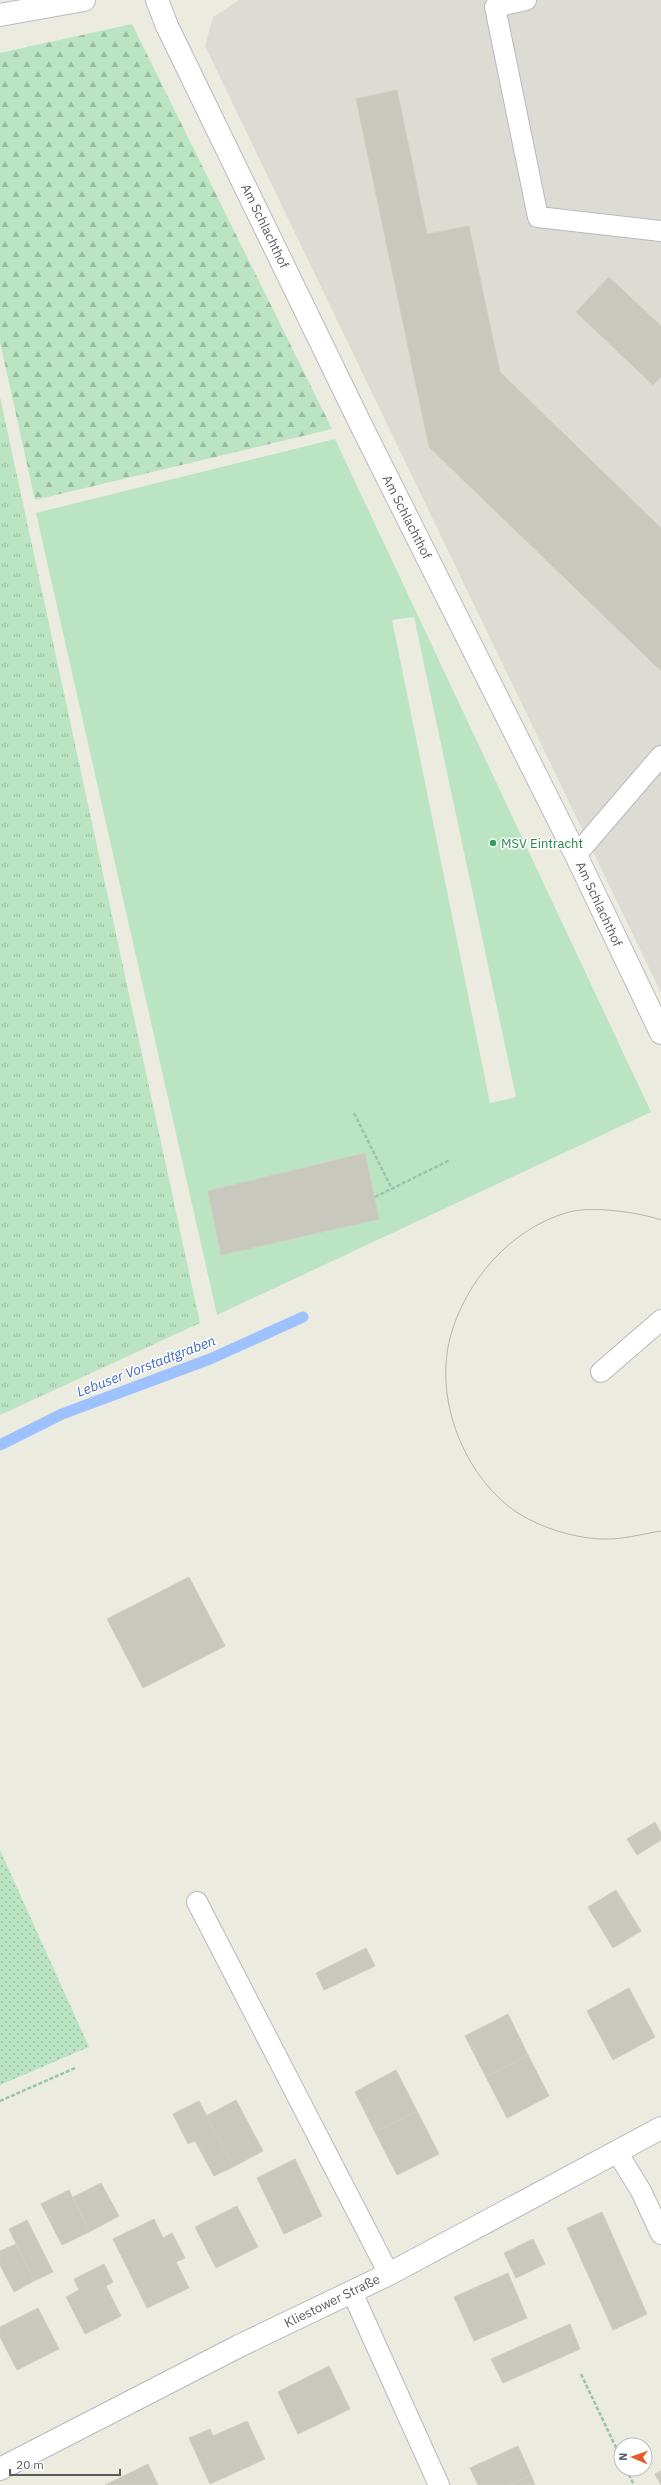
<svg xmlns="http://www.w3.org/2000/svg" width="661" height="2485" font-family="'IBM Plex Sans',sans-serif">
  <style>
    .industrial { fill: #dddcd4 }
    .grass { fill: url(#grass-tufts) }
    .forest { fill: url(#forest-firs) }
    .park { fill: url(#park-dots) }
    .pitch { fill: #bbe4c3; fill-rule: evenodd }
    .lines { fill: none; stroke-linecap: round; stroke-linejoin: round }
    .stream { stroke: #9dc2ff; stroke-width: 11 }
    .building { fill: #c8c8bf; stroke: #d0cebe }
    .service-casing { stroke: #b8b9bf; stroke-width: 22 }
    .minor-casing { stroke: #b8b9bf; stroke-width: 24 }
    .path { stroke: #95c5ab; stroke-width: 2.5; stroke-dasharray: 4 2; stroke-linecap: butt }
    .service { stroke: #fff; stroke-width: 20 }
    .minor { stroke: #fff; stroke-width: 22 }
    .tram { stroke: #b3b4b4; stroke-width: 1 }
    .leisure-dot { fill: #2e9e5b; stroke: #fff; stroke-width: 1.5 }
    .labels { text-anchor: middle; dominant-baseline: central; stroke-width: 3; stroke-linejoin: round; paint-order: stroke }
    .street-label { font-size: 13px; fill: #595b61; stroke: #fff }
    .leisure-label { font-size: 13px; fill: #27864d; stroke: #fff; text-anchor: start }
    .water-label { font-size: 14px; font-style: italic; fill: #4068c1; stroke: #fff }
  </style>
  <defs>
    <pattern id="grass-tufts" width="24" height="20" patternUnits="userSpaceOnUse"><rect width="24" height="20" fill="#bbe4c3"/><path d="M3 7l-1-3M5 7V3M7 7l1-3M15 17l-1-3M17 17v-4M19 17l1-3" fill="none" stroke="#9bbca2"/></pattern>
    <pattern id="forest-firs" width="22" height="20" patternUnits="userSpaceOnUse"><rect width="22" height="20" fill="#bbe4c3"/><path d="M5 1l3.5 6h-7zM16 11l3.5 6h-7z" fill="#9bbca2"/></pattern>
    <pattern id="park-dots" width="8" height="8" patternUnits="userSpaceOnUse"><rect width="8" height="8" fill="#bbe4c3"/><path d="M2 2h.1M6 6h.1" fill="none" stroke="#9bbca2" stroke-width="1.8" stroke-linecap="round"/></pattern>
  </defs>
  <rect width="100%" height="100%" fill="#ecebe0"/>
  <path class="industrial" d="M239,0H661V993L205,46L213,17Z"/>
  <path class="grass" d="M0,397L200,1323L0,1415Z"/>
  <path class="forest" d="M132,24L332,429L35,500L0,342V53Z"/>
  <path class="park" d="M0,1850L89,2047L0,2085Z"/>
  <path class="pitch" d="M335,439L651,1112L217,1315L36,513ZM414,617L516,1097L490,1103L392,620Z"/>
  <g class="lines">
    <path class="stream" d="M0,1445L62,1414L210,1359L303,1317"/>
  </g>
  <g class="building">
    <path d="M397,90L427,234L469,226L500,372L661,528V671L429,447L356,99Z"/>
    <path d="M609,277L661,326V377L653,385L576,312Z"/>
    <path d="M365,1153L379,1219L221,1255L208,1191Z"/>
    <path d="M189,1577L225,1646L143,1688L107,1619Z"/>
    <path d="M655,1822L661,1833V1840L637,1855L627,1839Z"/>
    <path d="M616,1890L641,1931L613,1948L588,1907Z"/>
    <path d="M366,1948L375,1966L324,1990L316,1973Z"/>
    <path d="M629,1988L655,2037L613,2060L587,2011Z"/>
    <path d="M508,2014L528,2055L486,2077L465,2036Z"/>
    <path d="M528,2055L549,2096L507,2118L486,2077Z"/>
    <path d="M396,2070L417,2111L375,2132L355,2092Z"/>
    <path d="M236,2100L263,2151L233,2167L206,2116Z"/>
    <path d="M199,2101L233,2167L214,2176L195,2141L188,2144L173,2114Z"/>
    <path d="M417,2111L439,2154L397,2175L375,2132Z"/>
    <path d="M295,2159L322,2216L284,2234L257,2178Z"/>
    <path d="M101,2183L119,2216L89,2232L73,2197Z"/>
    <path d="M69,2190L89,2232L62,2245L41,2204Z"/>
    <path d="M237,2206L258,2247L216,2268L195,2227Z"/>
    <path d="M602,2212L647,2314L613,2330L567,2228Z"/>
    <path d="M154,2219L163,2238L172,2233L185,2258L176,2262L189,2288L147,2308L113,2239Z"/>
    <path d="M27,2220L53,2272L34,2281L9,2229Z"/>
    <path d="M533,2239L545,2264L516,2278L504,2253Z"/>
    <path d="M16,2244L34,2281L14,2292L0,2265V2251Z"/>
    <path d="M104,2264L113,2282L106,2286L121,2316L85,2334L66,2297L79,2290L74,2279Z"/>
    <path d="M508,2273L527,2318L474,2341L454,2297Z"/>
    <path d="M38,2308L59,2349L17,2370L0,2337V2327Z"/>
    <path d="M570,2324L580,2349L503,2383L491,2359Z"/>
    <path d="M329,2366L350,2409L298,2434L278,2392Z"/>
    <path d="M247,2421L265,2459L210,2484L189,2438L210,2429L213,2436Z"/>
    <path d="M518,2446L531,2475L509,2485H478L470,2468Z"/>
    <path d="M148,2464L158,2485H105Z"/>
    <path d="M661,2471V2485L655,2474Z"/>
    <path d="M531,2475L535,2485H509Z"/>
  </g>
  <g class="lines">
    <defs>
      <g id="service">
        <path d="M526,0L495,7L538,217L661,231"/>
        <path d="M576,855L661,756"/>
        <path d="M601,1372L661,1320"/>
        <path d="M197,1902L389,2274"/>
        <path d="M617,2152L641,2191L661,2234"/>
        <path d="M352,2292L439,2485"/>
      </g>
      <g id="minor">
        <path d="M157,0L167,26L360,423L576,855L661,1033"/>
        <path d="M0,15L84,0"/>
        <path d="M0,2469L239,2346L389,2274L661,2128"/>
      </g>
    </defs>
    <use href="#service" class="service-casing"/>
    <use href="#minor" class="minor-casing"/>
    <g class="path">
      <path d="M354,1113L392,1189"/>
      <path d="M375,1197L450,1160"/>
      <path d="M0,2101L75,2068"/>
      <path d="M581,2374L621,2458"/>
      <path d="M626,2469L634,2485"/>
    </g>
    <use href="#service" class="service"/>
    <use href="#minor" class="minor"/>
    <path class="tram" d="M661,1220C639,1212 591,1206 569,1212C511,1228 465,1281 450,1338C435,1397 461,1467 507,1505C531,1525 571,1538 602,1539C621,1540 642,1534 661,1531"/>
  </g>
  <circle class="leisure-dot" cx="493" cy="843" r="4"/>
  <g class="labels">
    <g class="street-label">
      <text transform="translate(265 226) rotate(64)">Am Schlachthof</text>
      <text transform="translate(407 517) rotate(63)">Am Schlachthof</text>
      <text transform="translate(599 904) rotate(65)">Am Schlachthof</text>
      <text transform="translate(332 2301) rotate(-26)">Kliestower Straße</text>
    </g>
    <g class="leisure-label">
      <text x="501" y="843">MSV Eintracht</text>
    </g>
    <g class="water-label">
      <text transform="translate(146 1366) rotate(-21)">Lebuser Vorstadtgraben</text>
    </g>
  </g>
  <g transform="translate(633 2457) rotate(272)"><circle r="19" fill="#ffffff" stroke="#bdbdc0"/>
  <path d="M0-3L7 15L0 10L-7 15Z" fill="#e85a2a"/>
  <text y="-6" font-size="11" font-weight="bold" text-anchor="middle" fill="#595b61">N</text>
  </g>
  <path d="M10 2469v6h110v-6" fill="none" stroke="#595b61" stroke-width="2"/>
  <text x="16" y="2469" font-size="12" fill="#595b61" stroke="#ffffff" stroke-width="3" paint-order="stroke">20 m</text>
</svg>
